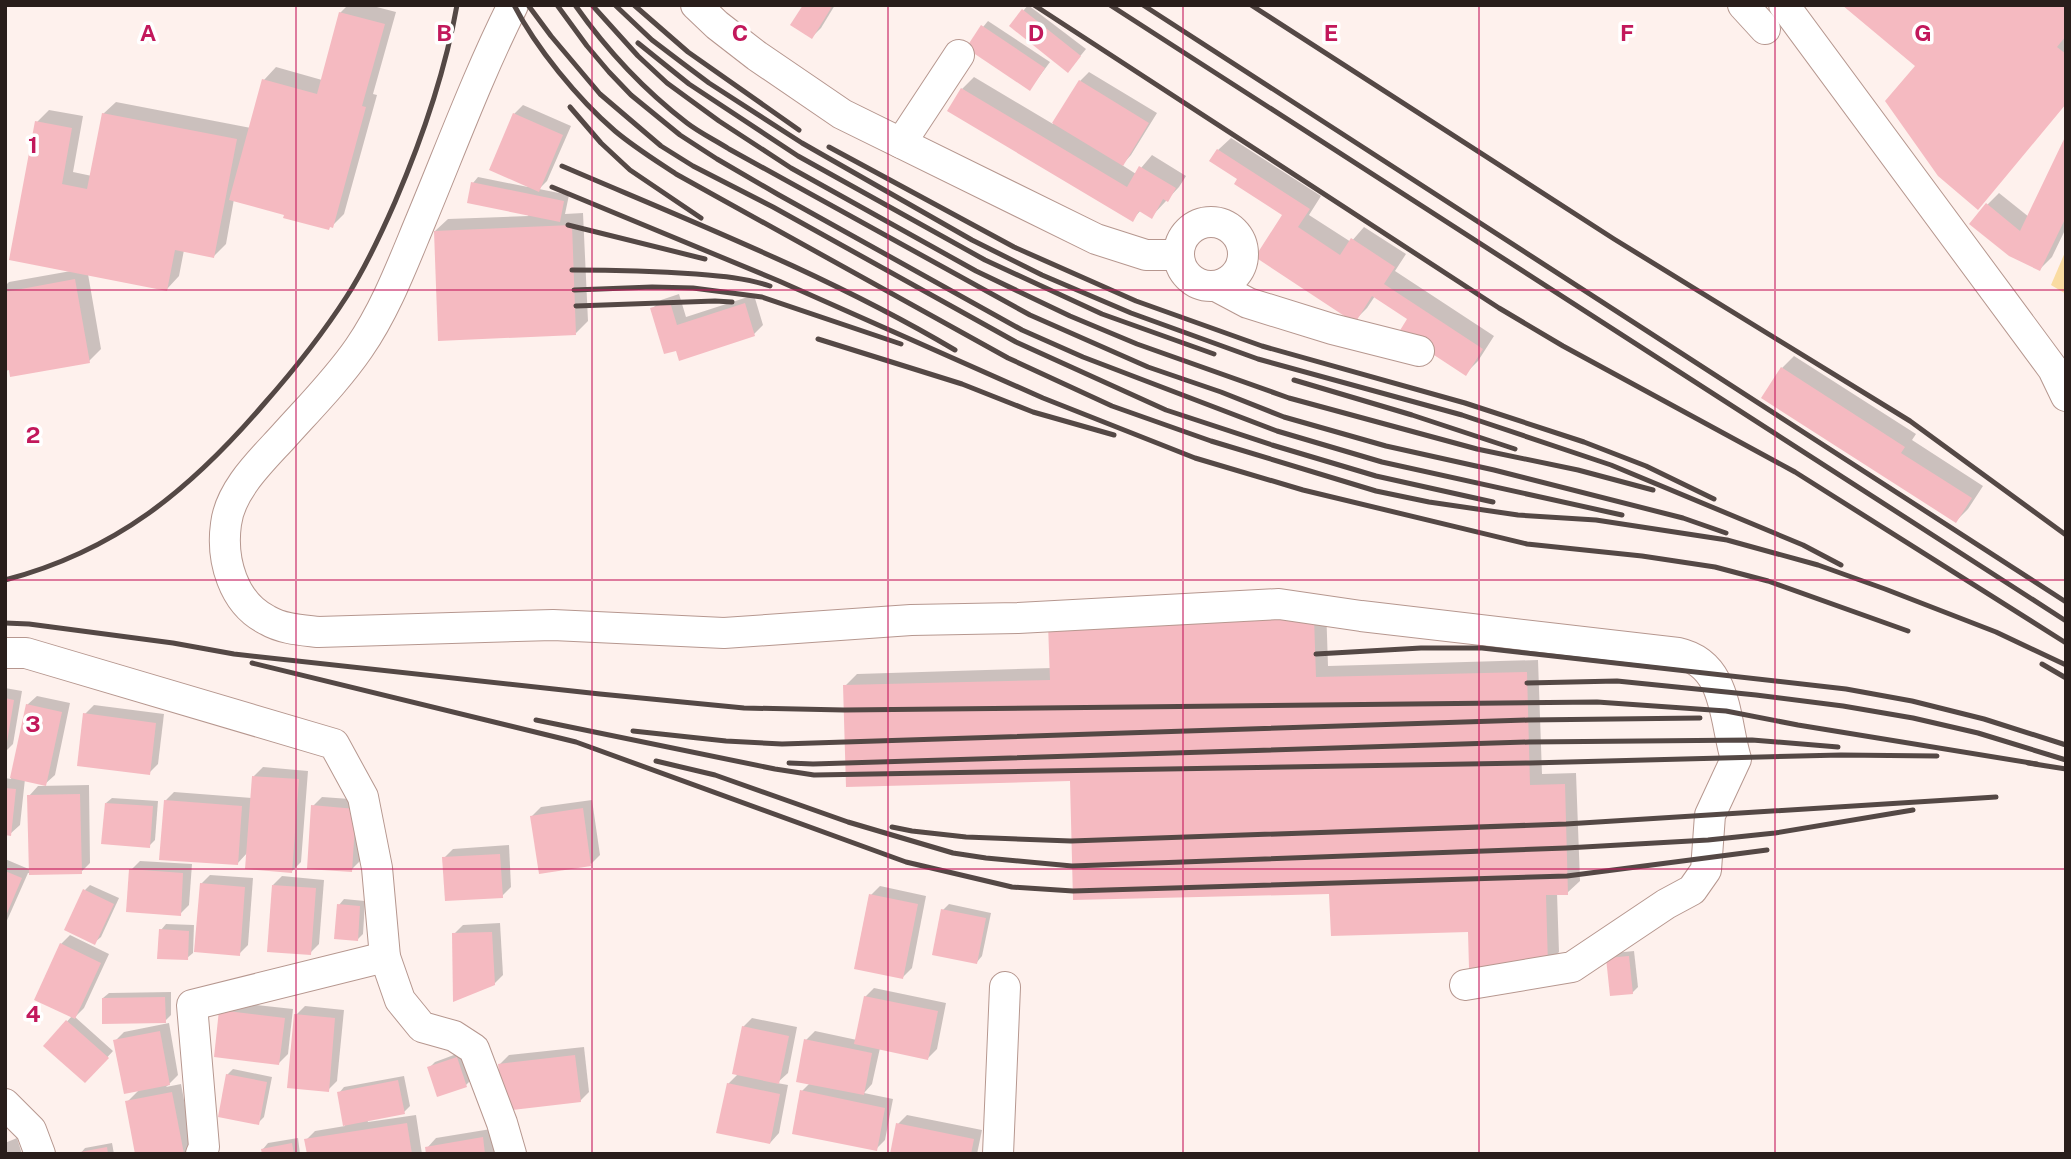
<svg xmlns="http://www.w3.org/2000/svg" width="2071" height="1159" font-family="'Public Sans',sans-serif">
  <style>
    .green { fill: #fadca2 }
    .shadow { fill: #0003 }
    .building { fill: #f5bac1 }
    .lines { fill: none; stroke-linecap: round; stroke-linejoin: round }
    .minor-casing { stroke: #b6978f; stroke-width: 32 }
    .minor { stroke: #fff; stroke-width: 30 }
    .rail { stroke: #544845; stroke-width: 5 }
    .grid { fill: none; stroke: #c2185b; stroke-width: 2; stroke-opacity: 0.55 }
    .grid-label { font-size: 23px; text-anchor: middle; font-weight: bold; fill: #c2185b; stroke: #fff; stroke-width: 7; stroke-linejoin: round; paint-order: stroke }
  </style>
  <rect width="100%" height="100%" fill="#fef1ed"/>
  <path class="green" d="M2066,250V294L2051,285Z"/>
  <g class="shadow">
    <path d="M348,5H369L396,12L373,94L377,95L344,214L332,226L234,199L226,244L214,256L184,250L179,276L167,289L88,274L101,349L89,361L10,368L5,342V286L9,282L71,271L37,122L49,110L83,116L73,172L92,176L103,114L116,102L251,128L264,80L276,67L322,80L340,13Z"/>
    <path d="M805,5H835L821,28L812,37Z"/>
    <path d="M1028,5L1086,49L1073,65L1011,26Z"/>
    <path d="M2066,5V104L1917,66Z"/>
    <path d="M988,21L1050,62L1030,89L983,27Z"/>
    <path d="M1089,72L1157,113L1131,155L1122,165L1136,174L1152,155L1186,176L1179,187L1152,216L1141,210L1133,219L962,89L974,77L1053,124L1080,81Z"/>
    <path d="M523,105L571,126L547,181L539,189L569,195L565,214L583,213L588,321L576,333L435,231L448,219L529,216L473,183L478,177L528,187L514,114Z"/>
    <path d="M1231,138L1321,196L1309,215L1351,242L1364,227L1406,254L1395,271L1494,336L1478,361L1466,373L1410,318L1375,296L1367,308L1355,320L1285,214L1240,179L1212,161L1218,150Z"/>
    <path d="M2066,140V228L2052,257L2040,269L1987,205L1999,193L2029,217Z"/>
    <path d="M679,294L686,317L754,295L763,325L754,334L677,349L652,309L661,300Z"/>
    <path d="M1794,356L1916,434L1912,440L1983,486L1968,509L1956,521L1782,368Z"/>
    <path d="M1326,605L1328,666L1538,660L1542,774L1576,773L1580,881L1567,893H1557L1559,952L1547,964L1469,930L1331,892L1071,779L845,686L857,674L1052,668Z"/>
    <path d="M5,688L22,691L13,744L5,752Z"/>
    <path d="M37,696L70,703L55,775L45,784L25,779L20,825L10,834L5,833V778L11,779L27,705Z"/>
    <path d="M94,705L164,714L158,764L149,773L85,714Z"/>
    <path d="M263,767L308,771L301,862L292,871L248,852L237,864L165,801L174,792L252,798L254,776Z"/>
    <path d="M89,785L90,863L81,872L28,873L5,925V859L31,870L29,796L38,786Z"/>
    <path d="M322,797L364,800L360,861L351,870L313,806Z"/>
    <path d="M112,798L158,801L155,840L149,846L106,803Z"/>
    <path d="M592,800L600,855L591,864L532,816L541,807Z"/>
    <path d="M509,845L511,887L502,896L444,858L453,849Z"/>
    <path d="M140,861L192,864L189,905L180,914L131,870Z"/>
    <path d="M210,875L253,878L248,945L239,954L201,884Z"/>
    <path d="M282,876L324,880L319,944L310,953L273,885Z"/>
    <path d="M90,885L119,898L101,937L95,942L85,890Z"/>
    <path d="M880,886L926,896L912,968L903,977L871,895Z"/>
    <path d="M344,899L365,901L363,934L357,940L339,905Z"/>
    <path d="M949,904L991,913L982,956L977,962L943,910Z"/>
    <path d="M500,923L503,975L494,984L454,934L463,925Z"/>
    <path d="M166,924L194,925L193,953L187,958L161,930Z"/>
    <path d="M70,935L109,954L84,1008L75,1017L113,1051L91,1075L46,1045L72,1016L61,944Z"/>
    <path d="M1634,951L1638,987L1632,993L1608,958L1614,953Z"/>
    <path d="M874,988L946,1003L937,1049L928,1058L880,1048L872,1084L864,1093L893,1099L885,1140L876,1149L802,1091L810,1083L806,1040L815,1031L857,1040L865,997Z"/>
    <path d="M171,992V1015L165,1021L103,998L109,993Z"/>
    <path d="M230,1002L293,1009L288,1054L279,1063L216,1056Z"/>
    <path d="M305,1006L344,1010L337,1081L328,1090L296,1015Z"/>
    <path d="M752,1018L797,1027L788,1073L777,1083L788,1085L779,1133L770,1143L728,1084L738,1074L743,1027Z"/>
    <path d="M169,1023L178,1075L166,1087L181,1084L193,1148L187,1154H137L127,1102L139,1090L115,1041L124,1032Z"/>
    <path d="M584,1047L589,1092L580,1101L500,1064L509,1055Z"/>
    <path d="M462,1052L472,1079L466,1085L429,1068L435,1062Z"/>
    <path d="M233,1069L272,1077L264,1117L258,1123L227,1075Z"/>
    <path d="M404,1076L410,1106L404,1112L367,1119L368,1122L416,1115L422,1154H308L306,1140L315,1131L345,1126L339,1093L344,1087Z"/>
    <path d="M907,1115L982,1130L977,1154H892L898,1124Z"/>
    <path d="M491,1129L495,1154H428L427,1148L436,1138Z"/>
    <path d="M17,1138L22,1154H5V1143Z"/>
    <path d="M298,1138L300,1154H263V1149L268,1143Z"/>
    <path d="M112,1143L114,1154H80L85,1148Z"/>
  </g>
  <g class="building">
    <path d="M803,5H833L812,39L790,25Z"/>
    <path d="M1842,5H2066V36L2057,47L2066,54V104L1978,210L1938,176L1885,101L1915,66Z"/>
    <path d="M1022,9L1081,56L1068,73L1009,26Z"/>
    <path d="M339,12L385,24L362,106L366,107L333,228L330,227L329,230L283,218L284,215L229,200L262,79L317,94Z"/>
    <path d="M981,25L1045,68L1030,91L966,48Z"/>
    <path d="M1079,80L1149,123L1123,166L1052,123Z"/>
    <path d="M961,88L1127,187L1139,166L1176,188L1168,202L1163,199L1152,219L1139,211L1133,222L947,111Z"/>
    <path d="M102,113L237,139L214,258L175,250L167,291L9,260L35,121L72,128L62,184L87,189Z"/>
    <path d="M513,113L563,135L539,192L489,170Z"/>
    <path d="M2066,135V217L2040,271L2009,256L1969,224L1986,203L2020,231Z"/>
    <path d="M1217,149L1310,209L1298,227L1340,255L1351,238L1395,267L1384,284L1483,349L1466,376L1399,332L1407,319L1372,296L1355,323L1255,257L1282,215L1234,184L1237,179L1209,161Z"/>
    <path d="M471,182L564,201L560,222L467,203Z"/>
    <path d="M572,225L576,335L438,341L434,231Z"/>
    <path d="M75,279L90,363L10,377L9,370L5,371V292Z"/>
    <path d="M670,302L677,325L745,303L755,336L679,361L676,351L664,354L650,308Z"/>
    <path d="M1781,367L1905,447L1901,453L1972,498L1956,523L1761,398Z"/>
    <path d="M1314,617L1316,677L1527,672L1530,785L1565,784L1568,895H1546L1548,966L1469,968L1468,932L1331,936L1329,894L1073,900L1070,781L846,787L843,685L1050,680L1048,624Z"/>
    <path d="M5,698L14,700L7,742H5Z"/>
    <path d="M26,704L62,712L46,786L10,778Z"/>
    <path d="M83,713L156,723L150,775L77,766Z"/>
    <path d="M252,776L299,779L292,873L245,869Z"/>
    <path d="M5,788L16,789L11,836L5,835Z"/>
    <path d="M80,794L82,874L29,875L27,795Z"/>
    <path d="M164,800L242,806L238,865L159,860Z"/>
    <path d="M105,803L153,806L150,848L101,844Z"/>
    <path d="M311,805L356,809L352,872L307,869Z"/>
    <path d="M583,808L591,866L539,874L530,816Z"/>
    <path d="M500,854L503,898L445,901L442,857Z"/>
    <path d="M129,869L183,873L181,916L126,912Z"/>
    <path d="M5,871L22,878L5,918Z"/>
    <path d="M200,883L245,887L240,956L194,952Z"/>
    <path d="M272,885L316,888L311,955L267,952Z"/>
    <path d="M83,889L114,904L95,945L64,930Z"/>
    <path d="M869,894L918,904L903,979L854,969Z"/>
    <path d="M337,904L360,906L358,941L334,939Z"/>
    <path d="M941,909L986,918L977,964L932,955Z"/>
    <path d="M159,929L189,931L188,960L157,959Z"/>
    <path d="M492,932L495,985L453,1002L452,933Z"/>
    <path d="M60,943L101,963L75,1019L34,1000Z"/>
    <path d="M1629,956L1633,994L1610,996L1606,958Z"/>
    <path d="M864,996L938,1011L928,1060L854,1044Z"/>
    <path d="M165,997L166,1023L102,1024V998Z"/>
    <path d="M219,1010L285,1018L279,1065L214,1057Z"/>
    <path d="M294,1014L335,1018L329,1092L287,1088Z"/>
    <path d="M66,1020L109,1058L85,1083L43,1046Z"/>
    <path d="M742,1026L789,1036L779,1084L732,1074Z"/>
    <path d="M160,1031L170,1085L124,1094L113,1040Z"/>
    <path d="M804,1039L872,1053L864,1095L796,1082Z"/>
    <path d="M575,1055L581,1102L504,1111L498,1064Z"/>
    <path d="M457,1057L467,1087L437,1097L427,1067Z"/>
    <path d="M226,1074L267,1082L259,1125L218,1117Z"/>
    <path d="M398,1080L405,1114L343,1126L337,1092Z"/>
    <path d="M727,1083L780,1094L770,1144L716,1133Z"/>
    <path d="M800,1090L885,1108L877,1151L792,1134Z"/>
    <path d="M172,1092L184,1154H135L125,1101Z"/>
    <path d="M407,1123L412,1154H307L304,1139Z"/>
    <path d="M896,1123L974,1139L971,1154H890Z"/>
    <path d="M483,1137L485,1154H426L425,1147Z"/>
    <path d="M292,1143L294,1154H262L261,1149Z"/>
    <path d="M107,1147L108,1154H81L80,1152Z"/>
  </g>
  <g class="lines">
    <defs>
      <g id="minor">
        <path d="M513,5C478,75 451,148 421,220C403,263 386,309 359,348C337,380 309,408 283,437C261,461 230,490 226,524C221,560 233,603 267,620C282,629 301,630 318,632L553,625L724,633L911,620L1018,618L1279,604L1361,616L1678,653C1728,664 1724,720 1736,759L1710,815L1706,870L1692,890L1666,904L1572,967L1465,985"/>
        <path d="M696,5L717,25L757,56L842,114L1096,239L1146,255H1178"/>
        <path d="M1743,5L1765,29"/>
        <path d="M1784,5L2053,369L2066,396"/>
        <path d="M901,143L959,55"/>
        <circle cx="1211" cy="254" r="32"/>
        <path d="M1216,286L1248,303L1332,329L1419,351"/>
        <path d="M5,653H26L334,744L363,797L377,868L385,957L400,1000L422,1027L454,1036L474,1049L502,1123L511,1154"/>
        <path d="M5,1104L31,1130L40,1154"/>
        <path d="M201,1154L204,1147L192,1005L385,957"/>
        <path d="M998,1154L1005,987"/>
      </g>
    </defs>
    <use href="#minor" class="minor-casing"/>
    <use href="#minor" class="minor"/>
    <g class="rail">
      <path d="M514,5C536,48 578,99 615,131C634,147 655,160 676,174L1008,358L1112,406L1211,441L1376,491L1429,502L1518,515L1596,520L1727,540L1818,565L1885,589L1996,632L2066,665"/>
      <path d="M528,5L551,36L600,94L661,146L693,166L773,207L1016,342L1166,410L1272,445L1376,476L1493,502"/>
      <path d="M557,5L587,46L609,72L631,95L680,135L717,159L779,195L1022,330L1083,357L1277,431L1382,462L1622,515"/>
      <path d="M575,5C606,49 644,90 687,123C700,133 715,140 729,149L1030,315L1148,367L1221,392L1284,417L1386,446L1494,470L1683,518L1726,533"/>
      <path d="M592,5L638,56L667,83L719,121L791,168L976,271L1070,316L1137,344L1289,398L1477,449L1578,470L1653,490"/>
      <path d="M615,5L652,40L681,62L709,83L802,143L972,240L1042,275L1131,313L1258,359L1462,415L1611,465L1803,545L1841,565"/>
      <path d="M634,5L688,52L799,130"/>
      <path d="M1034,5L1499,308L1563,346L1795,472L2066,643"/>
      <path d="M1110,5L2066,621"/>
      <path d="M1143,5L2066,602"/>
      <path d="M1251,5L1614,239L1910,421L2066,535"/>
      <path d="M638,43L689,84L798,156L985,260L1102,314L1214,354"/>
      <path d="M570,107L601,143L630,170L701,218"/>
      <path d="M829,147L1014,247L1136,301L1262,346L1465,403L1584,442L1646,466L1714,499"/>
      <path d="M562,166C695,223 830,276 955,350"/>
      <path d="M552,187L779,281L1043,398L1195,458L1303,490L1527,544L1642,556L1715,567L1768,581L1908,631"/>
      <path d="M568,225L705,259"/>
      <path d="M572,270C613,270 654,271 696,274C721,276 746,278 770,286"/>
      <path d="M574,290L652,287L693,288L762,297L901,344"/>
      <path d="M576,306L715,301L732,302"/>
      <path d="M818,339L962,384L1033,412L1114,435"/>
      <path d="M1294,380L1412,415L1515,449"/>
      <path d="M5,580C116,551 190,490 263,405C294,370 322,335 347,296C366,267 381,234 395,202C422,139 445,73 457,5"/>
      <path d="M5,623L29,624L173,643L234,654L600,694L744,708L844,710L1597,702L1726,711L1798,725L2037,764"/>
      <path d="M1316,654L1421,648H1482L1846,689L1912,701L1984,719L2066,745"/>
      <path d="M252,663L576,742L906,862L1012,887L1073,891L1567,876L1767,850"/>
      <path d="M2042,664L2066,678"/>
      <path d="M1527,683L1617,681L1756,695L1843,706L1913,718L1978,733L2066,760"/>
      <path d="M536,720L775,769L814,775L1530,763L1841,755L1937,756"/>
      <path d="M633,731L726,741L782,744L1528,720L1700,718"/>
      <path d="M656,761L715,775L848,822L953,853L986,858L1072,866L1566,848L1708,840L1775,833L1913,810"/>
      <path d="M789,763L813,764L1529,742L1752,740L1838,747"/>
      <path d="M2028,763L2066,769"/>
      <path d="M892,827L912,831L966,837L1071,841L1566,824L1996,797"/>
    </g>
  </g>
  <path class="grid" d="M296,5V1154M592,5V1154M888,5V1154M1183,5V1154M1479,5V1154M1775,5V1154M5,290H2066M5,580H2066M5,869H2066"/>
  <g class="grid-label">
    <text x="148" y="41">A</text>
    <text x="444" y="41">B</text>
    <text x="740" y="41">C</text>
    <text x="1036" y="41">D</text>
    <text x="1331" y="41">E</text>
    <text x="1627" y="41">F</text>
    <text x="1923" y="41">G</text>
    <text x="33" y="153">1</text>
    <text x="33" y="443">2</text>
    <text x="33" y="732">3</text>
    <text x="33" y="1022">4</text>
  </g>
  <rect width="2071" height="1159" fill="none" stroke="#291e1b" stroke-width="14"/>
</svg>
